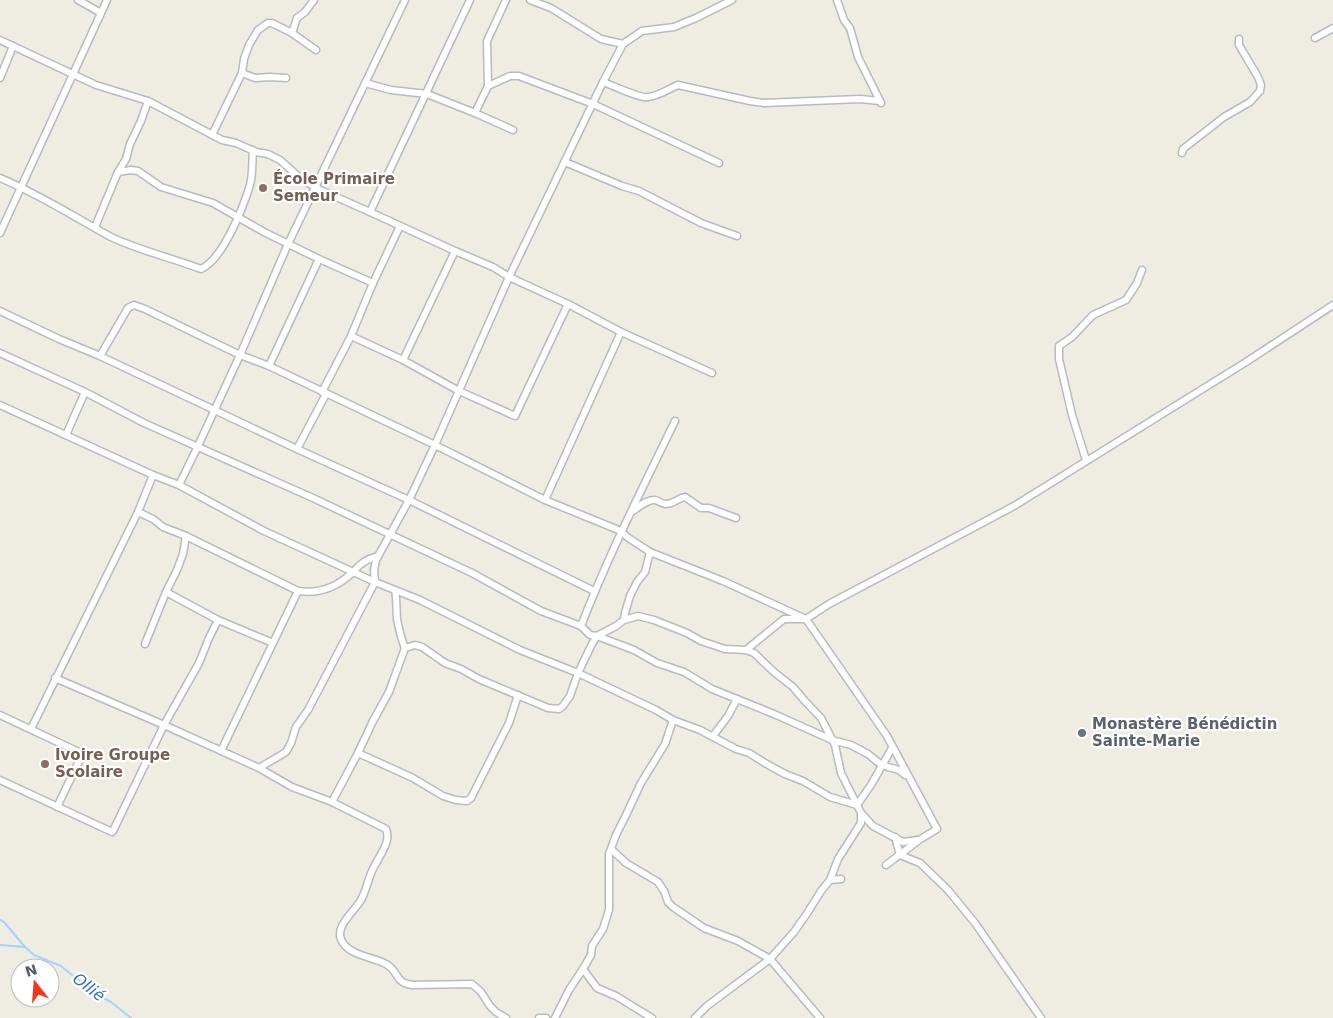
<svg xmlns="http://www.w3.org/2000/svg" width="1333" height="1018" font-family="'DejaVu Sans',sans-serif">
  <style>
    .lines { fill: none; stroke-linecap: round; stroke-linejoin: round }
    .stream { stroke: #a1d4ff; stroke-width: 2 }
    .minor-casing { stroke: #b7bac0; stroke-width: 9 }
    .minor { stroke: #fff; stroke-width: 6 }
    .education-dot { fill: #8d6e63; stroke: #fff; stroke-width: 2 }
    .worship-dot { fill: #6b7280; stroke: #fff; stroke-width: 2 }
    .labels { text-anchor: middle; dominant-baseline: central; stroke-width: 4.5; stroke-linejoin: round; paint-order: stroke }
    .education-label { font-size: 15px; font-weight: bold; fill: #785e54; stroke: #fff; text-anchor: start }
    .worship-label { font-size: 15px; font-weight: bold; fill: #5b616d; stroke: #fff; text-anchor: start }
    .water-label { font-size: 16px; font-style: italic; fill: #3573bb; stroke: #fff }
  </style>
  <rect width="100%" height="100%" fill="#efece2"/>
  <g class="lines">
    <g class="stream">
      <path d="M0,920L4,922L25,947L34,955L61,966L94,993L111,1002L131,1018"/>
      <path d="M0,945L25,947"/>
    </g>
    <defs>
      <g id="minor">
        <path d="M78,0L101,13"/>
        <path d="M530,0L551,8L601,39L623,44"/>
        <path d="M837,0L844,20L850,28L858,57L881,103"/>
        <path d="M292,33L297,18L305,12L314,0"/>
        <path d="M1315,38L1333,28"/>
        <path d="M0,40L96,85L148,101L222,140L236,143L256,152L268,154L280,160L300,178L316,188L370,212L455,251L493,267L509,277L568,304L621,332L712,373"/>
        <path d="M242,73L244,59L249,45L258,30L268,23H272L292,33L316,50"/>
        <path d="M0,78L13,46"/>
        <path d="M603,82C612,85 641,99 648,97C659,96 668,89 678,85L750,101L764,103L860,99L880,101"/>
        <path d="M365,83L391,90L427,94L475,113L513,130"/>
        <path d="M488,86L487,41L506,0"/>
        <path d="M475,113L488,86L510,76H519L593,104L719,163"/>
        <path d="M212,135L242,73L255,78L270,77L286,78"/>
        <path d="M1182,153L1183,149L1224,117L1250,102L1260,91L1261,85L1258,77L1239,45V39"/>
        <path d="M565,162L622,186L639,191L701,223L737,236"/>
        <path d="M118,172L131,170L138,171L161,187L213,203L264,232L319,259L373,283"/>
        <path d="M0,178C39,194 74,217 111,237C138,250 172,258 201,269C223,259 243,208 250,185C253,174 252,161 253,150"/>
        <path d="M370,212L470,0"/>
        <path d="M95,227L118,172L126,159L130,144L141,121L148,101"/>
        <path d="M0,233L107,0"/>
        <path d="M0,311L59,339L100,356L297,449L409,500L594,591"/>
        <path d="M351,336L403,360L459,391L515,416L568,304"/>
        <path d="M0,353L85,392L144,423L313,498L472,573L541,611L581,626L590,635L597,636L634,650L657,663L684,672L712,689L774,714L832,740L851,745L868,754L879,763L888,767L899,770L905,775"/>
        <path d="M100,356L128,308L134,305L145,309L240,355L269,366L435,445L545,500L621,531L627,537L650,552L723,581L806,619L887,736L937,829L919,840L886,865"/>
        <path d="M403,360L455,251"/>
        <path d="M269,366L319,259"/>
        <path d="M322,392L351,336L373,283L400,226"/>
        <path d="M0,405L153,475L179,485L264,531L375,582L395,590C397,600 396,609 397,619C399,629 401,639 405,648L389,692L373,721L358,753L332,802"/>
        <path d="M66,435L85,392"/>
        <path d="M297,449L326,394"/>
        <path d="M1086,460L1072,415L1059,359V346L1072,337L1093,315L1126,300L1137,283L1142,270"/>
        <path d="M179,485L198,446L240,355L288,244L405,0"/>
        <path d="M545,500L621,332"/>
        <path d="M633,511C639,507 647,499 655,500C659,501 662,504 666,504C674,504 678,498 685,497L701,508H709L736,518"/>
        <path d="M138,512L153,519L163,527L186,536L183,554L177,570L166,592L145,644"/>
        <path d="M186,536L298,591C318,594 337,587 352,573C356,569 359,565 364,562C368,559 373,558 378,556"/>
        <path d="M395,590L420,600L520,650L578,673L656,710L673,720L700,730L736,749L749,753L765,763L785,774L803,781L830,797L857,805"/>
        <path d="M166,592L218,620"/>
        <path d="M624,620L625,613L630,596L637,582L645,572L650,552"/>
        <path d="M581,626C608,556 642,489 675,421"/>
        <path d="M405,648L415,645L422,647L445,663L461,669L479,679L548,708L559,709L563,706L570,696L578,673L592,644L597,636L616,626L624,620L638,616L654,620L687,633L701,641L725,649L746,650L754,653L774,672L793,687L804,700L821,718L835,745L841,773L857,805"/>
        <path d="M746,650L784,619H806L829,604L1014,506L1246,362L1333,305"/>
        <path d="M55,678L164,725L259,768L292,787L332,802L386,829C387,832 388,836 387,840C386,848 376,862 372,871C368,880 366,891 361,900C354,912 332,928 343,943C351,955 371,957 384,963C400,970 393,983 413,985L472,984L481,992L490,1006L496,1012L506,1018"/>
        <path d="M0,715L81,753L82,755L57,807"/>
        <path d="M31,729L138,512L153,475"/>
        <path d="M713,736L728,716L737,699"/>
        <path d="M221,751L298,591"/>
        <path d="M358,753L413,778L443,796L456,800L467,801L471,798L509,723L518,695"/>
        <path d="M259,768L286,752L291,743L296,727L308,710L375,582L374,570L376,560L409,500L435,445L509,277L603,82L623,44L642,31L674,27L696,18L732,0"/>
        <path d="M0,780L112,832L113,831L164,725L199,663L209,638L218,620L273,643"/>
        <path d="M861,813L873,826L903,842L918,840"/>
        <path d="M895,837L900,855L920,863L948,890L975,923L1041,1018"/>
        <path d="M611,849L626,863L658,882L664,891L668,902L673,907L704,928L738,941L770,959L820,1018"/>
        <path d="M830,880L841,879"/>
        <path d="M583,969L597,988L616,996L652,1018"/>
        <path d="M539,1018H546"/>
        <path d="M555,1018L569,990L583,969L591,955L592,946L603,929L609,910V854L616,835L626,815L641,783L665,744L673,720"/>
        <path d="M695,1018L707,1006L770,959L794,932L808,912L821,891L830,880L838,859L861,823V813L857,805L871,785L892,748"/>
      </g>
    </defs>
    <use href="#minor" class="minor-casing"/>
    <use href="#minor" class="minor"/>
  </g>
  <g class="education-dot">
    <circle cx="263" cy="188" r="5"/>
    <circle cx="45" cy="764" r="5"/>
  </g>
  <circle class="worship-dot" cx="1082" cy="733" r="5"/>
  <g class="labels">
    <g class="education-label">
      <text x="273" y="179">École Primaire<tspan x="273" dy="17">Semeur</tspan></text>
      <text x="55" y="755">Ivoire Groupe<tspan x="55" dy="17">Scolaire</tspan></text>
    </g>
    <g class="worship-label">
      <text x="1092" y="724">Monastère Bénédictin<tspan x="1092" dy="17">Sainte-Marie</tspan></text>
    </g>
    <g class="water-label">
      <text transform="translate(89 987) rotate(37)">Ollié</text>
    </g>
  </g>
  <g transform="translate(35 983) rotate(343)"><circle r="24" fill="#ffffff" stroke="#bdbfc1"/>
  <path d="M0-4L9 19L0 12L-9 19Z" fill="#f9331d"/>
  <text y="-8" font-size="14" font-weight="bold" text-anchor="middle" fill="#5a5e64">N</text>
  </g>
</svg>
